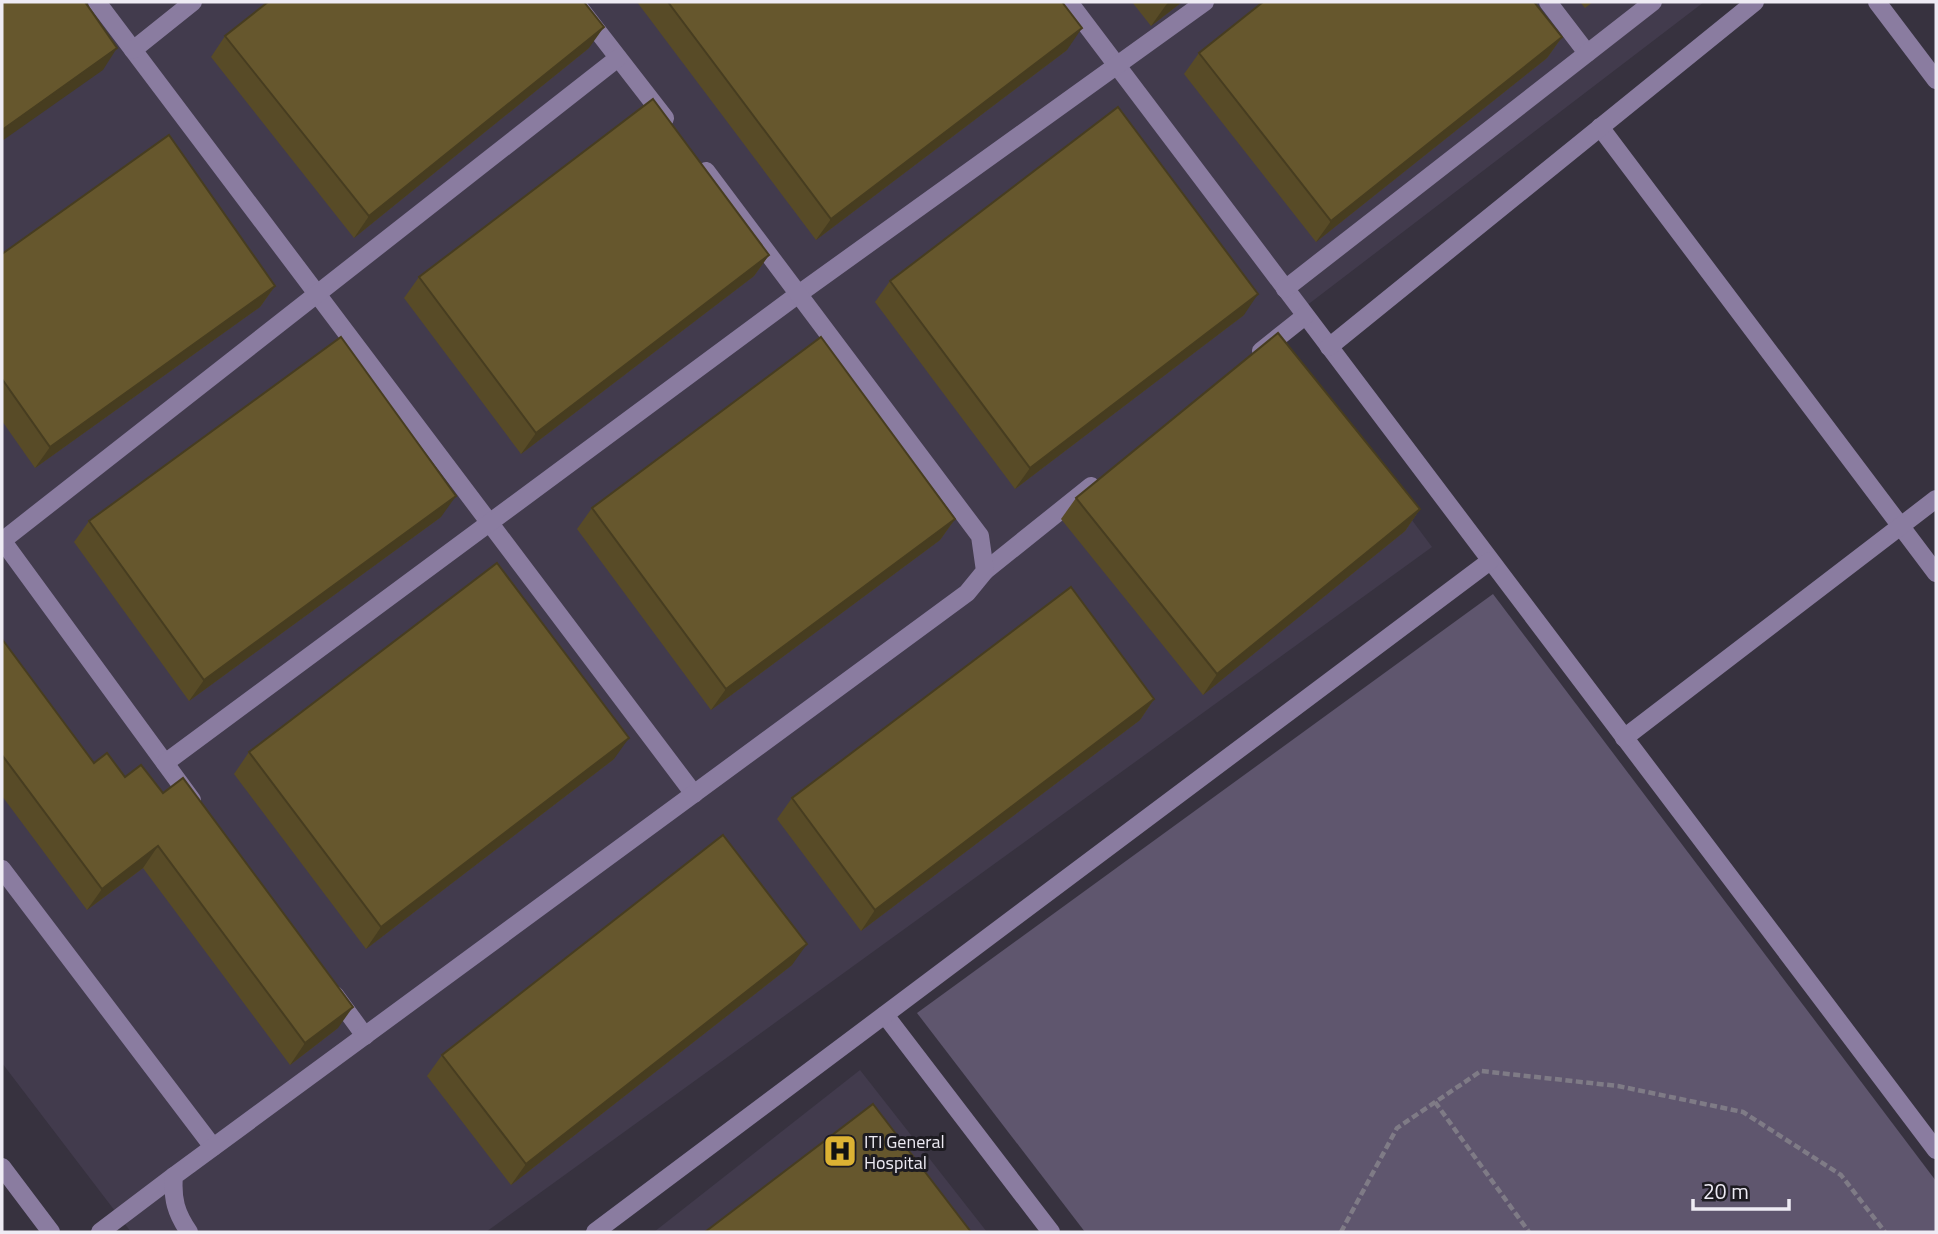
<svg xmlns="http://www.w3.org/2000/svg" width="1938" height="1234" font-family="'Titillium Web',sans-serif">
  <style>
    .built { fill: #423b4d }
    .green { fill: #5f566e }
    .lines { fill: none; stroke-linecap: round; stroke-linejoin: round }
    .path { stroke: #7f7b86; stroke-width: 4.5; stroke-dasharray: 7 3.5; stroke-linecap: butt }
    .minor { stroke: #8a7ca0; stroke-width: 18 }
    .wall { fill: #584b27 }
    .shaded-wall { fill: #473d20 }
    .building { fill: #66572d; stroke: #473d20; stroke-width: 2 }
    .labels { text-anchor: middle; dominant-baseline: central; stroke-width: 6; stroke-linejoin: round; paint-order: stroke }
    .poi-label { font-size: 18px; fill: #eeebf4; stroke: #1d1b21; text-anchor: start }
  </style>
  <rect width="100%" height="100%" fill="#37323f"/>
  <g class="built">
    <path d="M2,2H1704L1272,332L1432,547L486,1232H131L2,1063Z"/>
    <path d="M860,1070L987,1232H654Z"/>
  </g>
  <path class="green" d="M1493,594L1936,1181V1232H1085L917,1013Z"/>
  <g class="lines">
    <g class="path">
      <path d="M1435,1102L1529,1232"/>
      <path d="M1341,1232L1397,1128L1481,1071L1618,1086L1743,1112L1841,1175L1885,1232"/>
    </g>
    <g class="minor">
      <path d="M97,2L694,794"/>
      <path d="M575,2L665,118"/>
      <path d="M1069,2L1936,1150"/>
      <path d="M1548,2L1587,53"/>
      <path d="M1877,2L1936,80"/>
      <path d="M133,50L193,2"/>
      <path d="M1600,127L1936,573"/>
      <path d="M1285,289L1653,2"/>
      <path d="M1329,347L1755,2"/>
      <path d="M1261,351L1305,316"/>
      <path d="M2,540L192,800"/>
      <path d="M2,541L618,58"/>
      <path d="M985,571L1091,486"/>
      <path d="M1624,738L1936,499"/>
      <path d="M165,763L800,293L1205,2"/>
      <path d="M2,869L213,1147"/>
      <path d="M335,995L365,1036"/>
      <path d="M885,1015L1051,1232"/>
      <path d="M2,1167L51,1232"/>
      <path d="M100,1232L174,1176"/>
      <path d="M189,1232C176,1213 172,1199 174,1176L967,593L985,571L980,536L706,171"/>
      <path d="M595,1232L1490,561"/>
    </g>
  </g>
  <g class="wall">
    <path d="M637,2H1062L1067,50L816,240Z"/>
    <path d="M1132,2H1182L1151,26Z"/>
    <path d="M1580,2H1593L1585,8Z"/>
    <path d="M225,36L589,48L354,238L211,57Z"/>
    <path d="M1562,37L1547,58L1316,242L1184,74L1199,53Z"/>
    <path d="M2,254L275,286L260,307L35,468L2,421Z"/>
    <path d="M769,255L754,276L521,454L404,298L419,277Z"/>
    <path d="M890,281L1244,315L1015,489L875,302Z"/>
    <path d="M1076,498L1420,509L1405,531L1203,695L1061,519Z"/>
    <path d="M592,508L955,519L940,540L711,710L577,529Z"/>
    <path d="M441,517L189,701L74,542L89,521Z"/>
    <path d="M2,639L94,763L125,777L338,1028L290,1065L143,868L87,910L2,796Z"/>
    <path d="M1154,699L1140,720L861,931L777,819L792,798Z"/>
    <path d="M249,752L614,759L366,949L234,774Z"/>
    <path d="M792,965L511,1185L427,1076L442,1055Z"/>
  </g>
  <g class="shaded-wall">
    <path d="M1169,2H1182L1151,26L1166,5Z"/>
    <path d="M604,27L589,48L354,238L369,216Z"/>
    <path d="M1082,28L1067,50L816,240L831,219Z"/>
    <path d="M1562,37L1547,58L1316,242L1331,221Z"/>
    <path d="M117,48L103,70L2,141V130Z"/>
    <path d="M769,255L754,276L521,454L536,433Z"/>
    <path d="M275,286L260,307L35,468L50,447Z"/>
    <path d="M1258,294L1244,315L1015,489L1030,468Z"/>
    <path d="M456,496L441,517L189,701L204,680Z"/>
    <path d="M1420,509L1405,531L1203,695L1217,674Z"/>
    <path d="M955,519L940,540L711,710L726,689Z"/>
    <path d="M1154,699L1140,720L861,931L875,910Z"/>
    <path d="M629,738L614,759L366,949L381,927Z"/>
    <path d="M158,846L143,868L87,910L102,889Z"/>
    <path d="M807,944L792,965L511,1185L526,1164Z"/>
    <path d="M353,1007L338,1028L290,1065L305,1043Z"/>
  </g>
  <g class="building">
    <path d="M2,2H85L117,48L2,130Z"/>
    <path d="M268,2H584L604,27L369,216L225,36Z"/>
    <path d="M668,2H1062L1082,28L831,219Z"/>
    <path d="M1263,2H1534L1562,37L1331,221L1199,53Z"/>
    <path d="M653,99L769,255L536,433L419,277Z"/>
    <path d="M1118,107L1258,294L1030,468L890,281Z"/>
    <path d="M169,135L275,286L50,447L2,379V254Z"/>
    <path d="M1278,333L1420,509L1217,674L1076,498Z"/>
    <path d="M341,337L456,496L204,680L89,521Z"/>
    <path d="M821,337L955,519L726,689L592,508Z"/>
    <path d="M497,563L629,738L381,927L249,752Z"/>
    <path d="M1071,587L1154,699L875,910L792,798Z"/>
    <path d="M2,639L94,763L107,753L125,777L141,765L163,793L183,778L353,1007L305,1043L158,846L102,889L2,755Z"/>
    <path d="M723,835L807,944L526,1164L442,1055Z"/>
    <path d="M873,1104L971,1232H705Z"/>
  </g>
  <defs>
    <symbol id="hospital-square" viewBox="-11 -11 22 22"><rect x="-9" y="-9" width="18" height="18" rx="4" fill="#dcb233" stroke="#1d1b21"/><path d="M-5-5h3v3.5h4V-5h3V5h-3V1.5h-4V5h-3Z" fill="#111"/></symbol>
  </defs>
  <g fill-rule="evenodd">
    <use href="#hospital-square" x="821" y="1132" width="38" height="38"/>
  </g>
  <g class="labels">
    <g class="poi-label">
      <text x="864" y="1141">ITI General<tspan x="864" dy="21">Hospital</tspan></text>
    </g>
  </g>
  <rect width="1938" height="1234" fill="none" stroke="#eeebf4" stroke-width="7"/>
  <path d="M1693 1199v10h96v-10" fill="none" stroke="#eeebf4" stroke-width="3.5"/>
  <text x="1703" y="1199" font-size="21" fill="#eeebf4" stroke="#1d1b21" stroke-width="5" paint-order="stroke">20 m</text>
</svg>
